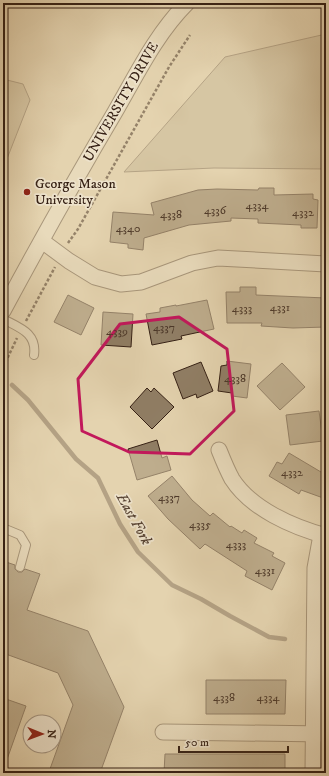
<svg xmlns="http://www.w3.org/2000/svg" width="329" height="776" font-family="'IM FELL DW Pica',serif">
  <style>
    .green { fill: #c6b595; stroke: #7e6b55 }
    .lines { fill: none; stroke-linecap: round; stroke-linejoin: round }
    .stream { stroke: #7b6752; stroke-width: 4.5 }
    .building { fill: #907e65; stroke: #362115 }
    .lane-casing { stroke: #624e3c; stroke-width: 10 }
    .street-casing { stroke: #624e3c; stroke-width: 17 }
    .path { stroke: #362115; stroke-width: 2.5; stroke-dasharray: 3 2; stroke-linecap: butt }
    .lane { stroke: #ede2cb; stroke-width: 8 }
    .street { stroke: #ede2cb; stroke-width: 15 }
    .marked { fill: none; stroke: #c2185b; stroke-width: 3; stroke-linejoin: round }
    .poi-dot { fill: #8f2418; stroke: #ede2cb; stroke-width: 1.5 }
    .labels { text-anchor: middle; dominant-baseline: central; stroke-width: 3.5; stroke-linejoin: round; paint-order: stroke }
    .number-label { font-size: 12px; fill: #4c3829 }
    .street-label { font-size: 14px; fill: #362115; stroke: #ede2cb }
    .poi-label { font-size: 14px; fill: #362115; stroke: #ede2cb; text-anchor: start }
    .water-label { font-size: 15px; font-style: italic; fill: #584434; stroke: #ede2cb }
  </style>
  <rect width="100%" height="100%" fill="#e4d3af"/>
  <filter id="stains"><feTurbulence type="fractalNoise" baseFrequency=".005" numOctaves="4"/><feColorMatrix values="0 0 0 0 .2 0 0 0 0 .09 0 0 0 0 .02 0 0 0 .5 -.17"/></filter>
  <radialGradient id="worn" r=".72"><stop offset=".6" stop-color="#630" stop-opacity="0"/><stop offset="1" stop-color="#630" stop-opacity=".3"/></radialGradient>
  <g class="green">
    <path d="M326,34V169L214,168L124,172L225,57Z"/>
    <path d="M3,79L23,84L30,100L3,169Z"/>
  </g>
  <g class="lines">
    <path class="stream" d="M12,385L28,400L76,459L98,478L120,524L138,552L172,585L201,599L230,616L269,637L285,639"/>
  </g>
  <g class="building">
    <path d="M259,188H274V195L313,194V199L318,200L317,228H301V225L258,223V219L231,218V221L189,225L144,238L143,250L128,248V244L110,242L113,212L154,215L151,203L198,190L217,189L258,190Z"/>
    <path d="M240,287H256V295L326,298V327L293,328L261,326L262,323H227L226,292H240Z"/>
    <path d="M68,295L94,308L81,335L54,322Z"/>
    <path d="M207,300L214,329L181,336L182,339L152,345L146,314L160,312V308L176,305V306Z"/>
    <path d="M103,312L133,314L131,347L101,345Z"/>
    <path d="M227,361L251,364L247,398L232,396V393L218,391L221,366L227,365Z"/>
    <path d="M201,362L213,391L197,398L196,394L183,399L173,373Z"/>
    <path d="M282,363L305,387L280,410L257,386Z"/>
    <path d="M147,388L151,392L154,388L174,407L152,429L130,407Z"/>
    <path d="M319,411L323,441L290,445L286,415Z"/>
    <path d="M157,440L162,458L167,456L171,470L137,480L128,449Z"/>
    <path d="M289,453L326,475V499L301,490L299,494L269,476L277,462L282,464Z"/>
    <path d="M172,476L192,500L210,516L213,513L230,527L231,526L242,533L244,530L257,538L254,543L274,553L272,556L285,563L272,590L245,576L247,571L205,544L200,549L168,519L148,496Z"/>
    <path d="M3,561L15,565V569L18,572H22L25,569L40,574L27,610L88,631L124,707L100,773H60L50,769L73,705L58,673L3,653Z"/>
    <path d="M206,680H286L285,714H206Z"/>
    <path d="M3,698L26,706L5,765H3Z"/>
    <path d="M165,754H285V773H164Z"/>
  </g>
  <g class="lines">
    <defs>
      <g id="lane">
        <path d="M3,319C20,328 37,333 34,355"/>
        <path d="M3,528L20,535L26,545L20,567"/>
      </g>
      <g id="street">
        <path d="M42,241L69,261L95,277L121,284L141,282L192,263L218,258L326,264"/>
        <path d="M3,311C39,244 76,178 115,112C137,74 156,34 187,3"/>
        <path d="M219,450C223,460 227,470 232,479C251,509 293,527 326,536"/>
        <path d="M163,732L326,734"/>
        <path d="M313,773L315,568L321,535"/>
      </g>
    </defs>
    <use href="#lane" class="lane-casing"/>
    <use href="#street" class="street-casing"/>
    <g class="path">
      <path d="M68,243L78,229L169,67L190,35"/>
      <path d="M26,321L55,267"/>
      <path d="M3,372L8,357L17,338"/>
    </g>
    <use href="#lane" class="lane"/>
    <use href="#street" class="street"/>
  </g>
  <path d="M0 0H329V776H0ZM179,317L227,349L234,411L190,454L129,452L82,431L78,379L120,324Z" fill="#e4d3af" fill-opacity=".55" fill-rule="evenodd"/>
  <path class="marked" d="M179,317L227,349L234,411L190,454L129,452L82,431L78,379L120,324Z"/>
  <circle class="poi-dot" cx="27" cy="192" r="4"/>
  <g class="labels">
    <g class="number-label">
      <text x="257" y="205">4334</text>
      <text x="215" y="210">4336</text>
      <text x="303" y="212">4332</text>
      <text x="171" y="214">4338</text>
      <text x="128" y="228">4340</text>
      <text x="280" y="307">4331</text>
      <text x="242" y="308">4333</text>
      <text x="164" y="327">4337</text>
      <text x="117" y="331">4339</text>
      <text x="235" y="378">4338</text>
      <text x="292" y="472">4332</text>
      <text x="169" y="497">4337</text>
      <text x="200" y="524">4335</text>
      <text x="236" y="544">4333</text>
      <text x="265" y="570">4331</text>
      <text x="224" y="697">4338</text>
      <text x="268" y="697">4334</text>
    </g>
    <g class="street-label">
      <text transform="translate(121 102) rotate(-60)">UNIVERSITY DRIVE</text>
    </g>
    <g class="poi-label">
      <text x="35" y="184">George Mason<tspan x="35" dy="16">University</tspan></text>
    </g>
    <g class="water-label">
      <text transform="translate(134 519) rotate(61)">East Fork</text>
    </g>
  </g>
  <rect width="329" height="776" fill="none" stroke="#e4d3af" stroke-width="16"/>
  <rect x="4" y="4" width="321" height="768" fill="none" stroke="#362115" stroke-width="2"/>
  <rect x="8" y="8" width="313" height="760" fill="none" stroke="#362115"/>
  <g transform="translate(42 734) rotate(91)"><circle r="19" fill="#ede2cb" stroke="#a49582"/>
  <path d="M0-3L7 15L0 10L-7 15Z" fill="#8f2418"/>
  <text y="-6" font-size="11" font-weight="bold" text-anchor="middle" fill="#362115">N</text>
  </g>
  <path d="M179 746v6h109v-6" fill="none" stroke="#362115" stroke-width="2"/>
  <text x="185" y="746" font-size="12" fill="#362115" stroke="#ede2cb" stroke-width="3" paint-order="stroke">50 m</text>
  <rect width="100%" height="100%" filter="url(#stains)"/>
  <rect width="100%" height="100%" fill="url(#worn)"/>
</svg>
